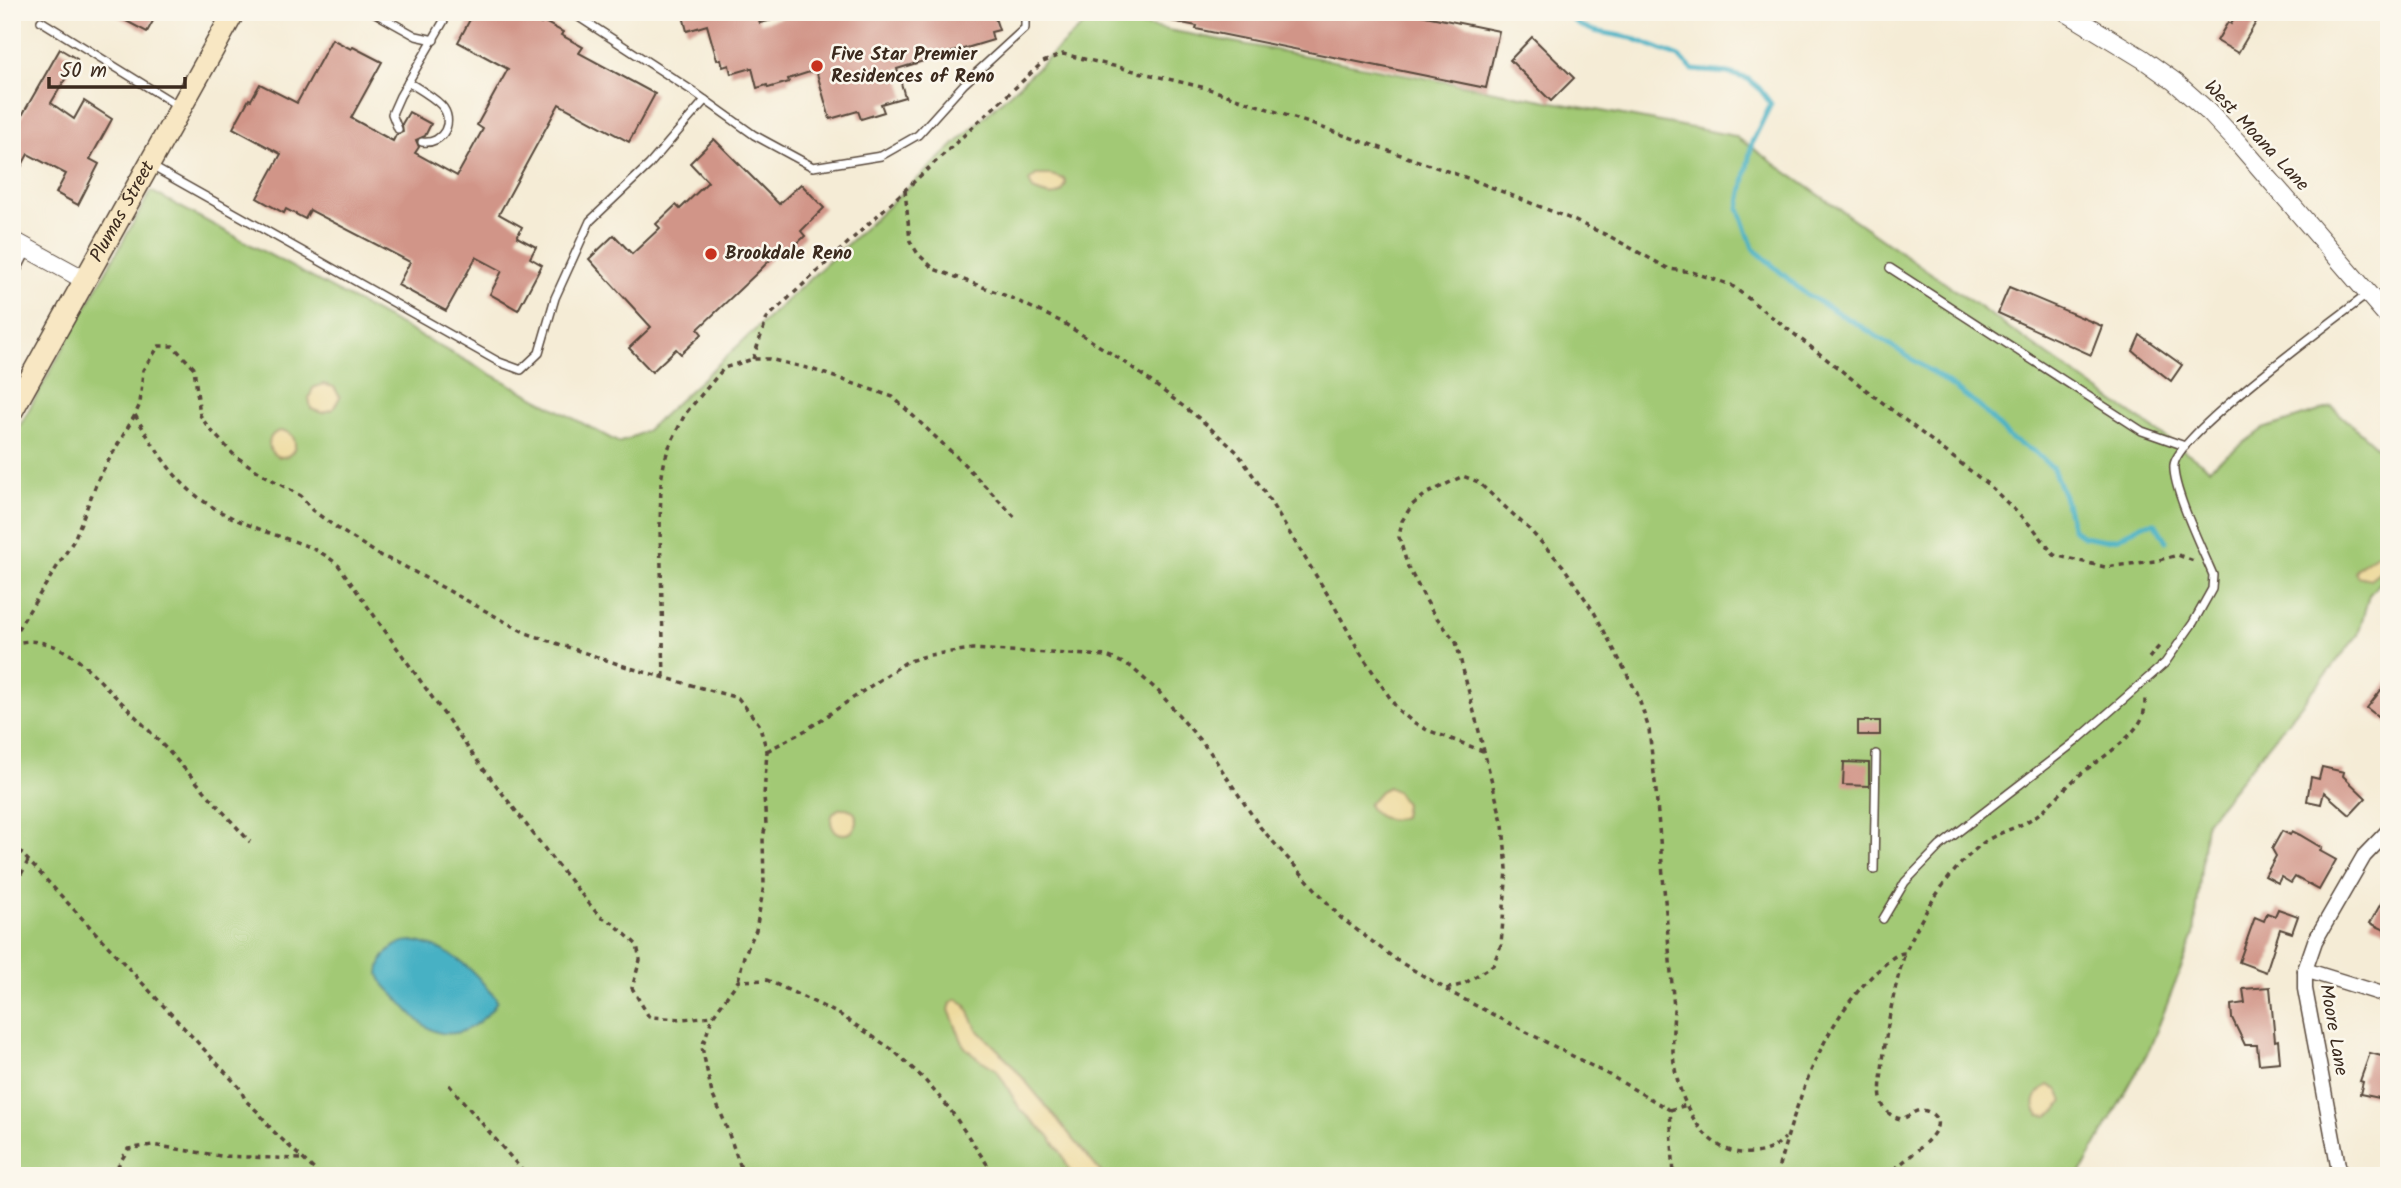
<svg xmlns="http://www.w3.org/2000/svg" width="2401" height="1188" font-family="Kalam,sans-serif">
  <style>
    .green { fill: #a2c974; stroke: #6e7a49; stroke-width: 2 }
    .sand { fill: #eeda9e; stroke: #94825e; stroke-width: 2 }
    .water { fill: #46b1c4; stroke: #406e71; stroke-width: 2 }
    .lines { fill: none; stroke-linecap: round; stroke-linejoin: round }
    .stream { stroke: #46b1c4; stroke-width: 5 }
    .building { fill: #d19588 }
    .service-casing { stroke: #57473a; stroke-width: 10 }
    .minor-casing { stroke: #57473a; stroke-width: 17 }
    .tertiary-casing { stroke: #57473a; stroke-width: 20 }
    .secondary-casing { stroke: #57473a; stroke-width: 24 }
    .path { stroke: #57473a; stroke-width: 3.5; stroke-dasharray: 5 5; stroke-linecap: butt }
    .service { stroke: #fff; stroke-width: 7 }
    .minor { stroke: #fff; stroke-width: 14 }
    .tertiary { stroke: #fff; stroke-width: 18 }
    .secondary { stroke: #f8e7c3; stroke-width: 21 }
    .poi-dot { fill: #c8321e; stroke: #fbf7ec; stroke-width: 2.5 }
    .labels { text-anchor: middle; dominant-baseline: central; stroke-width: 5; stroke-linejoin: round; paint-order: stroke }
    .poi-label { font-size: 19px; font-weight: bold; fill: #3b2a1e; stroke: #fbf7ec; text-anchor: start }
    .street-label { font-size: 19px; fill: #3b2a1e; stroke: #fbf7ec }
  </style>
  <rect width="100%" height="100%" fill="#fbf7ec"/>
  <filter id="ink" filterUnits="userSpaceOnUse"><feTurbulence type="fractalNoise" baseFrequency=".0143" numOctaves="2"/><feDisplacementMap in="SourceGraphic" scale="14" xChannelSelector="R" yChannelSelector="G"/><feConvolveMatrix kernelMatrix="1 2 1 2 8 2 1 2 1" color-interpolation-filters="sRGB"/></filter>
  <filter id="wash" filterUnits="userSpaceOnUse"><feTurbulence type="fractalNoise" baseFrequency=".00686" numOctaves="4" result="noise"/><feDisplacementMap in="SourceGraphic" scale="28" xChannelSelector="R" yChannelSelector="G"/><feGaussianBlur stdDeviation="1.57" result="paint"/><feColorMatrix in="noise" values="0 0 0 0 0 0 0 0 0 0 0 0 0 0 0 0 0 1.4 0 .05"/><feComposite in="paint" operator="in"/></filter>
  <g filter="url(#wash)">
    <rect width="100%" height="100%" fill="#f5ecd6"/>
    <path class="green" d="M1093,16L1735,136L2209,468L2263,429L2332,407L2389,458V571L2369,595L2358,635L2206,822L2194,935L2150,1048L2079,1176H12V440L151,191L619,443L646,431Z"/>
    <g class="sand">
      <path d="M1036,175H1051L1064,179L1066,183C1062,201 1046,196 1033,190L1029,181Z"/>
      <path d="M323,384L334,387L340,397L333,409L322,413L311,409L309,398L313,388Z"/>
      <circle cx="282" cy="444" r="13"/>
      <path d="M2387,547L2389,564L2370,579L2357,576L2355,572L2357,568Z"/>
      <path d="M1388,787L1397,792L1405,804L1403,817C1389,823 1376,818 1368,805L1380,791Z"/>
      <circle cx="844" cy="821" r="13"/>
      <path d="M957,999L965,1004L977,1029L1008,1060L1104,1176H1073L1060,1151L1048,1135L1020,1109L997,1070L973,1055L964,1046L949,1010L951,1003Z"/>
      <path d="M2048,1085L2058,1090L2063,1101L2057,1110L2048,1116L2039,1115C2029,1103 2037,1092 2048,1085Z"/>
    </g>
    <path class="water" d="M412,941C443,946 468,963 487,988C491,993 495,995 497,1001C486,1021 461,1039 437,1032C422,1027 409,1011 399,1000C391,991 382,985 379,974C380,956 394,941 412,941Z"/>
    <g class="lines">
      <path class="stream" d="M1564,12L1579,25L1594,31L1632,38L1679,57L1693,70L1728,73L1748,79L1759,88L1771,104L1752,142L1739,208L1753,248L1803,292L1867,330L1938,376L1978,405L2012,440L2035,452L2053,469L2064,496L2073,529L2083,536L2106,540L2119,538L2143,524L2155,523L2166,541"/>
    </g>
    <g id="blocks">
      <g class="building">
        <path d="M109,12H158L147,32Z"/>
        <path d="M474,12H520L541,24L543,21L563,32L561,35L583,47L579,53L655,94L629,142L559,104L499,214L522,227L517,237L536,247L530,258L542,265L518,310L490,294L502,271L476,257L446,311L398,285L410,262L310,210L305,219L286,209L284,213L257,198L281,154L233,128L249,99L251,100L260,84L297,103L332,39L351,49L353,47L382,62L351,118L393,141L396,135L403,132L402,124L409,112L431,124L425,136L416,140L419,147L415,153L457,176L483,129L477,125L508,69L458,42Z"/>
        <path d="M682,12H756L760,23L805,12H869L870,16L884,12H993L999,30L991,32L993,40L897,69L905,97L881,104L884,112L861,119L858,111L830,119L816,70L788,79L789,82L768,88L767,85L757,88L752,68L731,74L729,65L723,67L721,59L717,60L707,25L687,31Z"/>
        <path d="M1162,12H1406L1499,31L1486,88L1196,29L1197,26L1161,19Z"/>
        <path d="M2238,12H2262L2238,53L2217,41L2228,22L2231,24Z"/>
        <path d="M1532,37L1574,78L1551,101L1510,60Z"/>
        <path d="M60,49L77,59L51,103L74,119L84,101L112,119L90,159L99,164L78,205L56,193L66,174L28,154L12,184V133Z"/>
        <path d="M714,139L779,204L801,184L824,208L801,231L805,236L784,256L779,251L758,272L698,329L702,334L681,354L676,349L652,372L629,348L651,327L589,259L614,235L632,254L660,228L656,224L676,205L680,209L708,182L690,163Z"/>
        <path d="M2009,287L2102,326L2091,355L1998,313Z"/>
        <path d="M2140,335L2182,365L2171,381L2133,351Z"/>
        <path d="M2389,680V725L2367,708Z"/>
        <rect x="1858" y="721" width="22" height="14"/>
        <path d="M1844,762L1869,763V786L1843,785Z"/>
        <path d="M2322,767L2344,772L2343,776L2366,798L2350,815L2324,792L2321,804L2307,801L2311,777L2319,779Z"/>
        <path d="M2282,831L2290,835L2292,831L2300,835L2322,848L2320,851L2336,860L2319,890L2295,877L2291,883L2281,877L2278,883L2265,876L2276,856L2272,849Z"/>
        <path d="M2389,889V932L2370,923Z"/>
        <path d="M2278,909L2298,916L2292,933L2280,929L2266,972L2239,962L2255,917L2264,921L2267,913L2275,916Z"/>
        <path d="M2270,987L2275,1041L2278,1040L2280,1062L2259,1064L2257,1045H2245L2232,1018L2231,1005L2245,1003L2243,989Z"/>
        <path d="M2370,1053L2389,1058V1100L2360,1094L2363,1082L2360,1081Z"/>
      </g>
    </g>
  </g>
  <g filter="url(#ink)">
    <use href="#blocks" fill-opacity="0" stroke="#57473a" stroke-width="2"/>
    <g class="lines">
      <defs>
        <g id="service">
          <path d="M373,12L416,36L434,40"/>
          <path d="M571,12L694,92L754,135L813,167L881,156L918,135L964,84L1025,28V12"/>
          <path d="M41,21L180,107"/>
          <path d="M408,82C419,89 432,96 441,105C456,121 443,145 422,142"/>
          <path d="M398,129L392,114L400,96L449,12"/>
          <path d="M153,167L499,362L521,370L539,353L555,298L590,221L649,165L705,100"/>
          <path d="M1890,268L2142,431L2185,446"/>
          <path d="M12,280L28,249"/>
          <path d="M1874,870L1876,754"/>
          <path d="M1883,919L1905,882L1940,846L2075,742L2165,663L2193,623L2212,589L2213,575C2203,551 2172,488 2174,465C2177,434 2337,318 2368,294"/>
        </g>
        <g id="minor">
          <path d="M2305,970L2389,996"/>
          <path d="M2340,1176L2305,989V970L2315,941L2364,856L2389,830"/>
        </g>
        <g id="tertiary">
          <path d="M2066,12L2143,59L2175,82L2211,114L2240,145L2389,318"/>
          <path d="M12,240L85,280"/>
        </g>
        <g id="secondary">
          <path id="s1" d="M12,411L234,12"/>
        </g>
      </defs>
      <use href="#service" class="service-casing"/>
      <use href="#minor" class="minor-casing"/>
      <use href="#tertiary" class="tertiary-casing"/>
      <use href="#secondary" class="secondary-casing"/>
      <g class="path">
        <path d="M905,190L910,241L918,254L934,269L1007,296L1062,322L1129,365L1200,419L1237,452L1263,490L1331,600L1359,651L1398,710L1413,722L1427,730L1483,751"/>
        <path d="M753,359L767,318L1043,62L1063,54L1206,88L1271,110L1473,180L1566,217L1609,236L1669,269L1692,272L1731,285L1990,486L2034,529L2054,555L2105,567L2155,561L2178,555L2194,561"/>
        <path d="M135,415C172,478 191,504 262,530C289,541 317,545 339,566L473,755L554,861L600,917L612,922L637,945L640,960L632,988L649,1017L683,1019L713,1016"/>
        <path d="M12,638L74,540L99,477L135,415L140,404L143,370L159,346H173L194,368L200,415L208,427L235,456L262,474L301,496L312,510L337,528L381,556L398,563L526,633L630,668L738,698L759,724L767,751L764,796L766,824L763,837L764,885L756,930L744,956L738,981"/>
        <path d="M12,645C26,638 45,642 59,648C81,659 98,679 116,697C163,743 206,793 250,842"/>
        <path d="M2149,658L2162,643"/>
        <path d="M664,677L660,530L661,481L664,464L668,449L685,414L724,368L753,359H769L811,369L893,397L960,460L1015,517"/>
        <path d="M767,751L806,730L906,662L929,655L972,649L1107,656L1130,666L1159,692L1210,752L1260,827L1341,918L1398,961L1446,989L1464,984L1493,965L1501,945L1507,869L1503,825L1456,642L1433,613L1408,567L1399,537L1402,521L1412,505L1426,494L1463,476L1478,482L1529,529L1563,566L1594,612L1637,693L1649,729L1656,791L1674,1009C1673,1031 1671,1052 1676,1074C1684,1110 1708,1157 1751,1153C1756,1153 1763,1152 1767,1150C1774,1148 1780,1142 1785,1138"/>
        <path d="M12,843L239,1087L246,1101L259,1113L272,1130L321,1176"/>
        <path d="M12,892L28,861"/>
        <path d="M1446,990L1611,1076L1670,1110L1674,1176"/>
        <path d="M449,1085L527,1176"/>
        <path d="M1670,1110L1687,1105"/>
        <path d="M112,1176L128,1149L152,1145L221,1156L300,1159"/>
        <path d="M744,1176L723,1118L712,1094L702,1047L713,1016L738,981L767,980L839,1014L893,1050L923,1078L949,1108L995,1176"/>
        <path d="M1776,1176C1797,1102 1822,1018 1883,966C1890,960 1896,953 1905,953C1923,913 1944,877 1977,848C1994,832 2015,830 2033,818C2049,807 2062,791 2076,778C2097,760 2124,746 2140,722C2145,714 2145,705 2145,696"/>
        <path d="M1887,1176C1898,1163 1949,1133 1935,1117C1932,1113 1926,1110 1921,1110C1913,1111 1909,1117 1901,1119C1892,1117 1885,1112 1882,1103C1879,1093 1881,1081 1882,1070C1886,1030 1893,991 1905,953"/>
      </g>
      <use href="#service" class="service"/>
      <use href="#minor" class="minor"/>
      <use href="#tertiary" class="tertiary"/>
      <use href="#secondary" class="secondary"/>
    </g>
  </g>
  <g class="poi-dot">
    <circle cx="817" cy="66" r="7"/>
    <circle cx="711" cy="254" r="7"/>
  </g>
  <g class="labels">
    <g class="poi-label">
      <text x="831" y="55">Five Star Premier<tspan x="831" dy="22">Residences of Reno</tspan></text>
      <text x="725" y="254">Brookdale Reno</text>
    </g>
    <g class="street-label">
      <text transform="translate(2256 136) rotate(47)">West Moana Lane</text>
      <text stroke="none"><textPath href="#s1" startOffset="228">Plumas Street</textPath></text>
      <text transform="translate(2333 1030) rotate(80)">Moore Lane</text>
    </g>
  </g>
  <rect width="2401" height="1188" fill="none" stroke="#fbf7ec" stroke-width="42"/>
  <path d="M49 77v10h136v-10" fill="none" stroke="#3b2a1e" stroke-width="3.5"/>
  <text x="60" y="77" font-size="21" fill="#3b2a1e" stroke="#fbf7ec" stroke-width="5" paint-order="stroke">50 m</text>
</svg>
